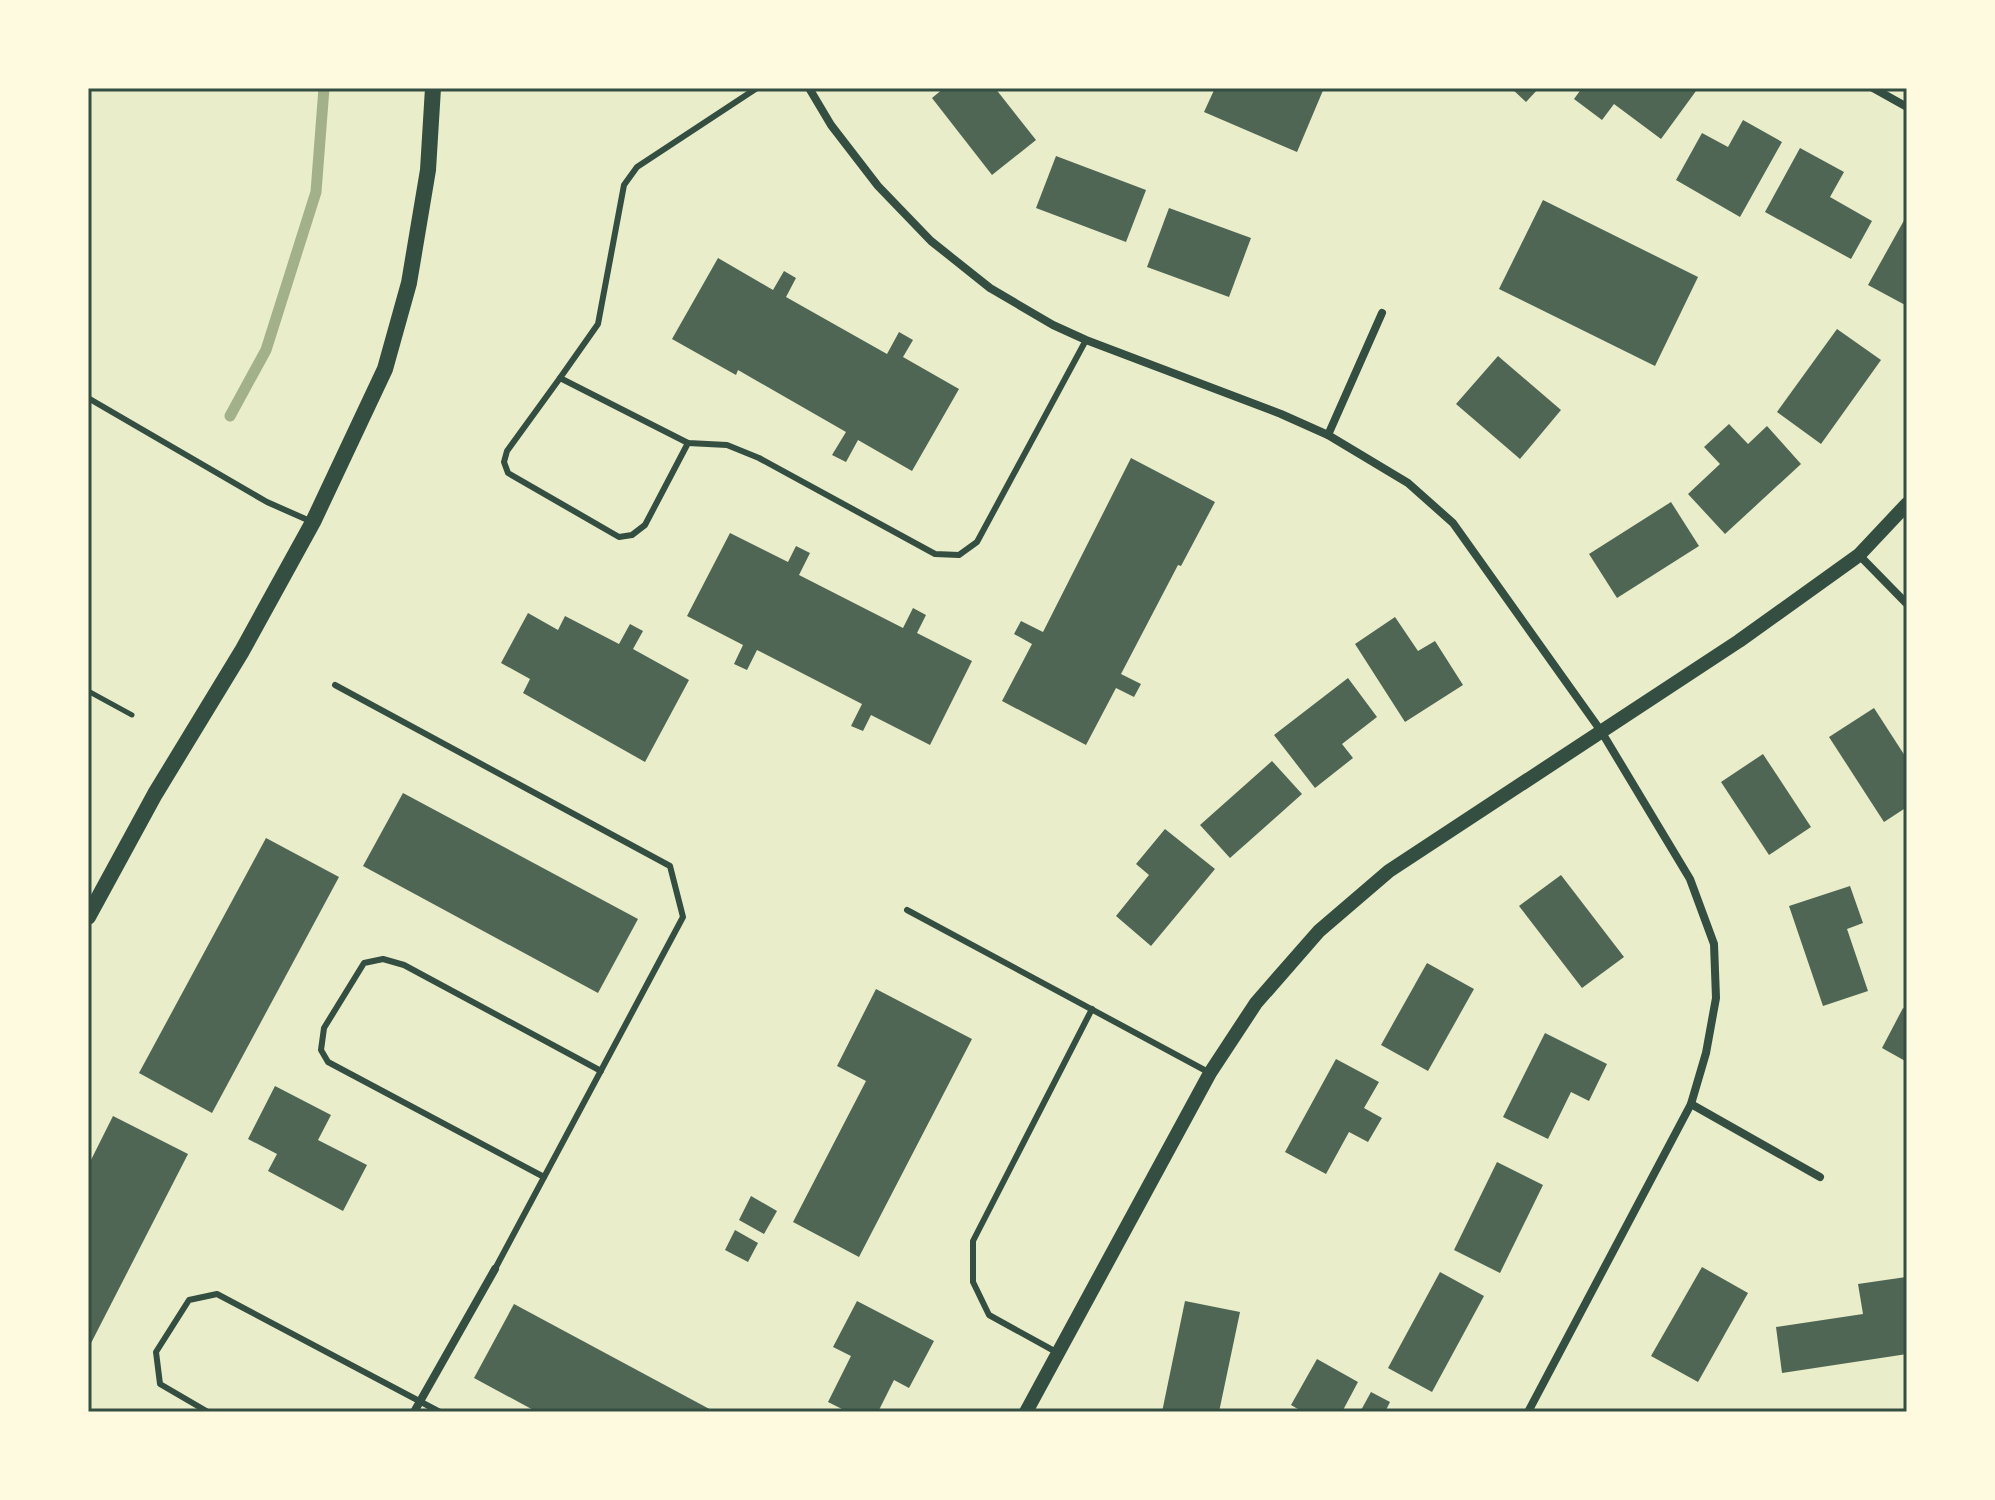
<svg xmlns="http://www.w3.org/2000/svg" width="1995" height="1500" font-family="Helvetica,sans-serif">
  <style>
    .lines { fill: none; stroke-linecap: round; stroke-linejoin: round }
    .stream { stroke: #a3b18a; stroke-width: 11 }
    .building { fill: #4f6655 }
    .path { stroke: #344e41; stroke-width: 5 }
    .service { stroke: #344e41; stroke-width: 6 }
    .minor { stroke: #344e41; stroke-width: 8 }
    .tertiary { stroke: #344e41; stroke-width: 14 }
    .secondary { stroke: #344e41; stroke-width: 16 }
    .neatline { fill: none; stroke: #344e41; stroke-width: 3 }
  </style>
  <rect width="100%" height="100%" fill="#e9edc9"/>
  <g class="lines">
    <path class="stream" d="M230,416L266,350L316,192L324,88"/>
  </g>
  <g class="building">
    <path d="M944,88H995L1036,140L992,175L932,98Z"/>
    <path d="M1215,88H1324L1297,152L1204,112Z"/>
    <path d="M1511,88H1539L1526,102Z"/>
    <path d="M1582,88H1693L1696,91L1661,139L1614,104L1602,120L1574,99Z"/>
    <path d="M1743,120L1782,142L1740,217L1676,180L1702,133L1728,147Z"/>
    <path d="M1800,148L1844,172L1830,197L1872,221L1851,259L1765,212Z"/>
    <path d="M1056,156L1146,190L1126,242L1036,208Z"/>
    <path d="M1543,200L1698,277L1655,366L1499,289Z"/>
    <path d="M1169,208L1251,238L1229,297L1147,267Z"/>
    <path d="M1907,215V306L1868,285Z"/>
    <path d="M718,258L773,290L784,271L796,278L786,297L887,354L899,332L913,340L903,357L959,389L912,471L858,440L846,462L832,455L846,432L738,370L736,375L672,339Z"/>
    <path d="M1837,329L1881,360L1821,444L1777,412Z"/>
    <path d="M1498,356L1561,410L1520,459L1456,404Z"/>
    <path d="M1729,424L1748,444L1767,426L1801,464L1725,534L1688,494L1720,464L1704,447Z"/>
    <path d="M1131,458L1215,502L1181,566L1178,565L1121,674L1141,684L1134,697L1116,688L1086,745L1002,701L1032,644L1014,634L1021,621L1043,632Z"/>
    <path d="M1671,502L1699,546L1617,598L1589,554Z"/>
    <path d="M730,533L788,562L796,546L810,553L799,575L903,628L913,608L926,615L917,633L972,661L930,745L871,715L863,731L851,726L862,704L757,650L747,670L734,664L743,645L687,616Z"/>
    <path d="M528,613L558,630L565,616L619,644L630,624L643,631L633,649L689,680L645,762L523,693L530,679L501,663Z"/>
    <path d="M1395,617L1418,651L1435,641L1463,685L1405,722L1355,644Z"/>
    <path d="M1348,678L1377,717L1342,744L1353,758L1315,788L1274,735Z"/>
    <path d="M1874,708L1907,759V807L1884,822L1829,737Z"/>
    <path d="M1763,754L1811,827L1769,855L1721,782Z"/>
    <path d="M1272,761L1302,794L1230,858L1200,825Z"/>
    <path d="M403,793L638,919L598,993L363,866Z"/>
    <path d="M1165,829L1215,869L1151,946L1116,916L1149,875L1136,864Z"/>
    <path d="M266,838L339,877L212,1113L139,1073Z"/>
    <path d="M1561,875L1624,957L1582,988L1519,906Z"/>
    <path d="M1850,886L1863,923L1847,929L1868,991L1823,1006L1789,906Z"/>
    <path d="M1427,963L1474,989L1428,1071L1381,1045Z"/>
    <path d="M876,989L972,1039L859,1257L793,1222L866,1081L837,1066Z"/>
    <path d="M1903,1008L1907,1010V1062L1882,1048Z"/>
    <path d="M1545,1033L1607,1064L1589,1101L1571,1092L1548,1139L1503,1117Z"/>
    <path d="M1336,1059L1379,1082L1364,1108L1382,1118L1368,1142L1349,1132L1326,1174L1285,1152Z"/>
    <path d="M275,1086L331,1115L318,1140L367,1165L343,1211L268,1171L277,1154L248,1139Z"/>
    <path d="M113,1116L188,1154L88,1349V1166Z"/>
    <path d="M1497,1162L1543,1185L1500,1273L1454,1250Z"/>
    <path d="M751,1196L777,1211L764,1234L739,1220Z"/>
    <path d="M735,1230L758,1243L748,1262L725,1250Z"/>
    <path d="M1702,1267L1748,1293L1698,1382L1651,1356Z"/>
    <path d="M1440,1272L1484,1296L1432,1392L1388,1368Z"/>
    <path d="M1906,1277L1907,1354L1782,1373L1776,1327L1863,1314L1858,1284Z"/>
    <path d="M857,1301L934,1341L909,1388L894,1380L878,1412H848L828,1402L851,1356L833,1347Z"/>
    <path d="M1185,1301L1240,1312L1219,1412H1162Z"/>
    <path d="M514,1304L715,1412H537L474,1378Z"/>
    <path d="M1317,1359L1358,1382L1342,1412H1303L1291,1405Z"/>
    <path d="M1371,1392L1390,1402L1385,1412H1360Z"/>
  </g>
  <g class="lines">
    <path class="path" d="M88,691L132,715"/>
    <g class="service">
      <path d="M757,88L637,167L624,185L598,324L560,378L688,443L727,445L759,458L935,554L959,555L977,542L1086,340"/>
      <path d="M560,378L507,451L504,462L508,473L619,537L632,535L645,525L688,443"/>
      <path d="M88,398L267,502L310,521"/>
      <path d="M335,685L670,866L683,917L495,1269"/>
      <path d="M907,910L1210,1073"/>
      <path d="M544,1177L328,1062L321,1050L324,1028L364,963L383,959L404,965L601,1071"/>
      <path d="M1058,1353L989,1315L973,1282V1241L1092,1009"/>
      <path d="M208,1412L160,1384L156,1352L189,1300L217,1294L440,1412"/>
    </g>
    <g class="minor">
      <path d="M809,88L831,125L878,186L931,241L990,288L1053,325L1086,340L1281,414L1328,435L1408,483L1453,523L1601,731L1690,879L1714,944L1716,998L1706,1053L1691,1104L1528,1412"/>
      <path d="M1873,88L1907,107"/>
      <path d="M1328,435L1382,313"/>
      <path d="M1859,555L1907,604"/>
      <path d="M1691,1104L1820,1177"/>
      <path d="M414,1412L495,1269"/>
    </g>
    <path class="tertiary" d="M1026,1412L1210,1073L1256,1003L1319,931L1389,871L1739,641L1859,555L1907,504"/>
    <path class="secondary" d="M88,917L155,794L242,651L313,522L385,369L409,283L428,170L433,88"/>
  </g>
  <rect width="1995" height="1500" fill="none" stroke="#fefae0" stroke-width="180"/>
  <rect x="90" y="90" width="1815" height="1320" class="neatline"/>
</svg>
